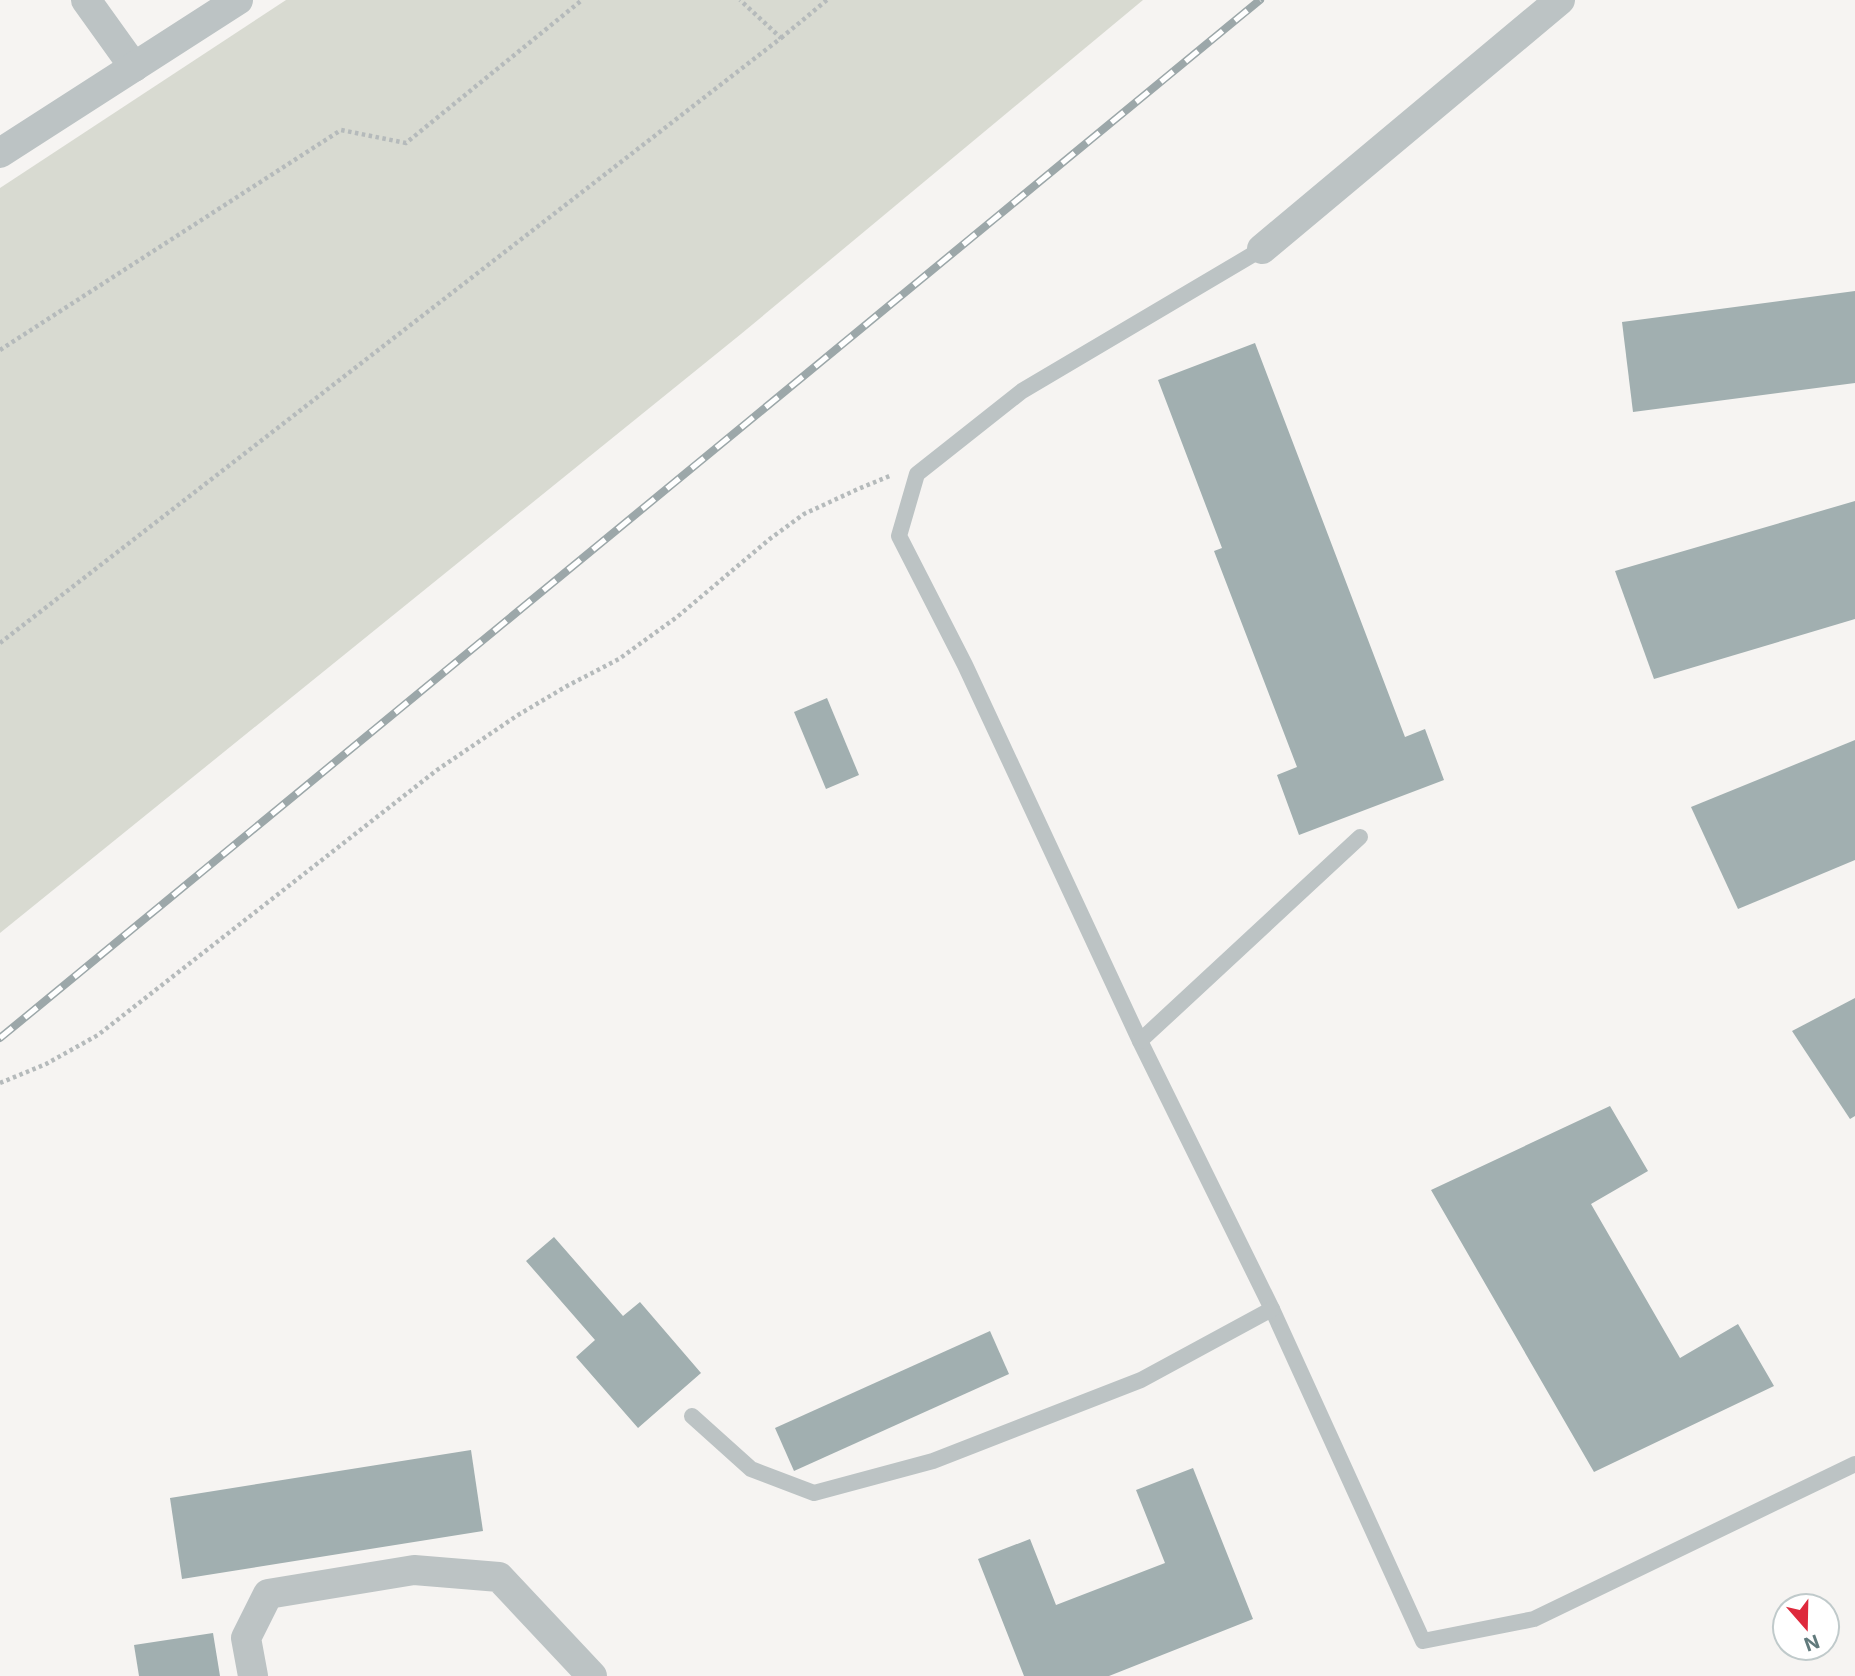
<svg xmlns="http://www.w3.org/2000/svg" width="1855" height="1676" font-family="Inter,sans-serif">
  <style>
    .green { fill: #d8dad1 }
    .building { fill: #a1afb0 }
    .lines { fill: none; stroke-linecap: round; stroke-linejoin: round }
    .path { stroke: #b5babb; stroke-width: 4.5; stroke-dasharray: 3.5 3.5; stroke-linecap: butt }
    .lane { stroke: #bcc3c4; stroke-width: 16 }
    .street { stroke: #bcc3c4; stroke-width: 30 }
    .rail-casing { stroke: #9ca7a9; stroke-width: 8 }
    .rail { stroke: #fff; stroke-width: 5; stroke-dasharray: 16; stroke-linecap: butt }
  </style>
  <rect width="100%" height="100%" fill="#f6f4f2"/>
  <path class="green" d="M286,0H1143L741,334L0,933V188Z"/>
  <g class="building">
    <path d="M1855,291V383L1633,412L1622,322Z"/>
    <path d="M1255,343L1405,737L1425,729L1444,780L1299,835L1277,775L1297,767L1214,551L1222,548L1158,380Z"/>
    <path d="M1855,501V619L1654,679L1615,571Z"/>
    <path d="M827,698L859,775L826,789L794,712Z"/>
    <path d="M1855,740V860L1738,909L1691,807Z"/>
    <path d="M1855,998V1116L1850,1119L1792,1031Z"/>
    <path d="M1610,1106L1648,1171L1591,1204L1680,1358L1738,1324L1774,1386L1594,1472L1431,1190Z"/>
    <path d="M554,1237L623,1316L640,1302L701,1373L638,1428L576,1357L595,1340L526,1261Z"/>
    <path d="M990,1331L1009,1374L794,1471L775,1428Z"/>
    <path d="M471,1450L483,1531L182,1579L170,1498Z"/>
    <path d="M1193,1468L1253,1619L1109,1676H1024L978,1559L1030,1539L1056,1605L1165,1563L1136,1490Z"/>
    <path d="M213,1633L220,1676H139L134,1645Z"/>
  </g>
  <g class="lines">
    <g class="path">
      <path d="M781,38L827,0"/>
      <path d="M0,350L341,130L406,143L582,0"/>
      <path d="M0,643L781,38L740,0"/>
      <path d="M0,1083L46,1064L98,1035L437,770L518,715L567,686L619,659L677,617L771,538L804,514L858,489L892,475"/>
    </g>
    <g class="lane">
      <path d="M1262,249L1022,391L917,474L899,536L965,665L1140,1041L1272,1309L1423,1641L1534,1619L1855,1464"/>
      <path d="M1140,1041L1360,837"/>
      <path d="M692,1416L751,1469L814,1493L933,1461L1141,1380L1272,1309"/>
    </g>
    <g class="street">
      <path d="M86,0L134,67"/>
      <path d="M0,153L238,0"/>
      <path d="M1262,249L1560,0"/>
      <path d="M253,1676L246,1638L268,1594L414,1570L499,1577L592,1676"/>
    </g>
    <defs>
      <path id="rail" d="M0,1038L1260,0"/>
    </defs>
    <use href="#rail" class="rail-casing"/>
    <use href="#rail" class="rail"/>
  </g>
  <g transform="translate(1806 1627) rotate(160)"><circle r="33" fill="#ffffff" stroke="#c0cacb" stroke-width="2"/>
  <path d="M0-5L12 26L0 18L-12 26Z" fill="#de293c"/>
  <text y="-10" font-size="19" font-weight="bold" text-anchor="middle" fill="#617a7c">N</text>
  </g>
</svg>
